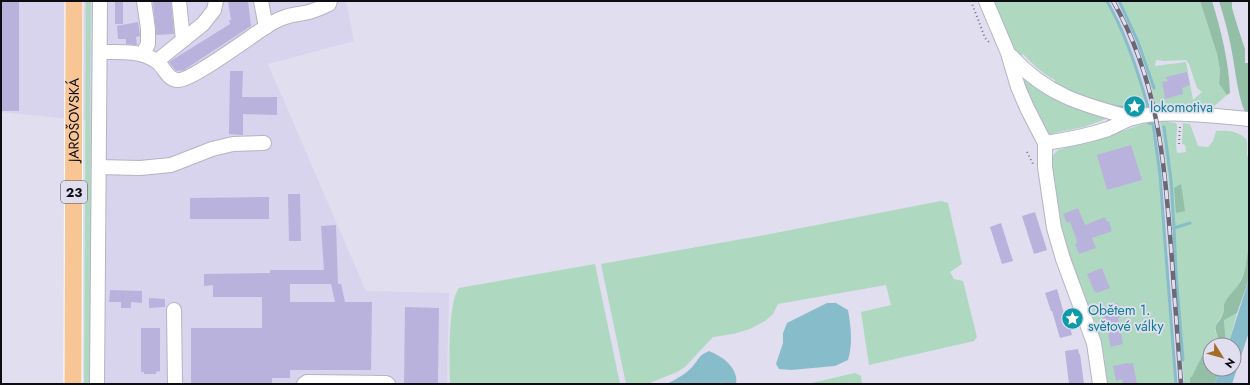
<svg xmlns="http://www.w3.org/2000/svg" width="1250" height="385" font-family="Jost,sans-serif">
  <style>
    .built { fill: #d8d4ee }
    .green { fill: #afd8c0; fill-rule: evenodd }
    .forest { fill: #93bfa6 }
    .water { fill: #87bdca }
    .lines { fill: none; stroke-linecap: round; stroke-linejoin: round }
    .stream { stroke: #87bdca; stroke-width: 3 }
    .building { fill: #b9b2dc; fill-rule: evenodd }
    .minor-casing { stroke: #b5b3c4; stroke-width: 16 }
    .major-casing { stroke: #fff; stroke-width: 19 }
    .path { stroke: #787682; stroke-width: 2; stroke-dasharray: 1 3; stroke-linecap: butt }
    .minor { stroke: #fff; stroke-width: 14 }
    .major { stroke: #f8c695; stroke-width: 17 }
    .rail-casing { stroke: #6b6974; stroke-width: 4.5 }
    .rail { stroke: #e1def0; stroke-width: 3; stroke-dasharray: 9; stroke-linecap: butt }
    .labels { text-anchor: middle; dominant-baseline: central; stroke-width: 3.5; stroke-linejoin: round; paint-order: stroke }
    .shield { fill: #e1def0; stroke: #4d4b55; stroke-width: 1 }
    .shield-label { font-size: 13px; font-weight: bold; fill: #0d0c12 }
    .culture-label { font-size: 14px; fill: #0d838f; stroke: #e1def0; text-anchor: start }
    .street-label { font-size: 14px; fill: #0d0c12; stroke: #e1def0 }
  </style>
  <rect width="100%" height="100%" fill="#e1def0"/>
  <g class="built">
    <path d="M1,1H346L354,41L268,64L366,291L449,293L447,384H88L90,121L1,112Z"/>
    <path d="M1103,1H1122L1153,75L1163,113L1189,384H1173L1150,130Z"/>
  </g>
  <g class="green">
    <path d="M86,1H91C89,129 92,256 92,384H84Z"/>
    <path d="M992,1H1107C1126,35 1139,72 1149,110L1132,111L1113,108L1053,86L1055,80C1042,74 1033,64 1023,54L1020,57L1014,49Z"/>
    <path d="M1118,1H1200L1217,54L1220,70L1219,84L1227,95L1213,107L1194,106L1166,108L1160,106L1157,108C1146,71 1139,34 1118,1ZM1156,60L1164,61L1186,60L1189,64L1197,88L1202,92L1193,100L1186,62L1155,66Z"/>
    <path d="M1020,73L1098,114L1106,119L1084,127L1054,133L1053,136L1050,135L1033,111Z"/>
    <path d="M1151,119L1157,150L1160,174L1175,384H1106L1104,361L1105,359L1096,331L1062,237L1050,163L1054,154L1058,150L1107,136L1146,123L1145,120Z"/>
    <path d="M1167,119L1168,122L1176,123L1177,126L1176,144L1177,153L1186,152L1185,145L1182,144L1183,123L1190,124L1198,146L1208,147L1213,141L1216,131C1228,130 1239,131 1247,140V155L1249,159V248L1246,268L1238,286L1225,302L1224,313L1218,321L1215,331L1218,337L1202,356L1192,376L1190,378V384H1184L1169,184L1160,120Z"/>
    <path d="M941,201L948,203L962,264L950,272L954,279L963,281L977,337L974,341L869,365L861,312L891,305L886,285L778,304L773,314L765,321L750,329L733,334L713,337L685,367L677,372L647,384H626L601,264L759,236Z"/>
    <path d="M595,264L620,384H450C449,365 448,301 459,288Z"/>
    <path d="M1237,313L1228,345H1226L1224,319Z"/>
    <path d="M855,373L861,376L862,384H807Z"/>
  </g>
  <g class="forest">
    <path d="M1200,1H1212C1221,30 1229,62 1230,93L1227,95L1219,84L1220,70L1217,54Z"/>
    <path d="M1219,1H1232V8L1238,28L1245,49V63H1248L1249,62V113L1245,112C1238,95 1236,76 1233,58C1230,39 1225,20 1219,1Z"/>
    <path d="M1181,184L1185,211L1176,213L1174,188Z"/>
    <path d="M1249,248V279L1237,313L1224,320L1226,345H1211L1218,337C1212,324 1219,324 1223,314C1225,310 1223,306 1225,302C1231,292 1239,287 1243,276C1247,267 1246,257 1249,248Z"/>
    <path d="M1210,345V369H1219L1215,384H1190V378L1192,376L1202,356Z"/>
  </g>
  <g class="water">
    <path d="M1249,279V332L1232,384H1215L1219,369H1234V345H1228Z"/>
    <path d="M827,303H836L848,310C851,327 853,344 848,360L835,366L791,370L779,369L776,364L783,343V333L787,323Z"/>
    <path d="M709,351C720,356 728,360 734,371C736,376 737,379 736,384H666C675,380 686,374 693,366C700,358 698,356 709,351Z"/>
  </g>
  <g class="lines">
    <g class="stream">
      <path d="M1107,1C1126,34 1138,71 1148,107L1130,109L1113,106"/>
      <path d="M1119,1L1138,42L1154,88"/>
      <path d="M1149,123L1153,124L1160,174L1164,229"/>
      <path d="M1164,127L1171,180L1174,228L1176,273L1183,360"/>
      <path d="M1174,228L1190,223"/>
      <path d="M1164,229L1176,384"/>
    </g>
  </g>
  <g class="building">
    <rect x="1" y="1" width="18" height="110"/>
    <rect x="115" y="1" width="8" height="23"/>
    <path d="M153,1H171L174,34L156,35Z"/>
    <path d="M228,1H248L251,26L184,70L176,71L169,62L230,24L229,20H231Z"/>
    <path d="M138,22L140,36L136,37L137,45L126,44V39H118L117,26Z"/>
    <path d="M230,71H243L242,97H277V115L243,114V135L229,134Z"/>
    <path d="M1187,72L1190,85L1182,88L1183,94L1165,99L1162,82L1168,81L1166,77Z"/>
    <path d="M1131,145L1142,180L1107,190L1097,155Z"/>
    <path d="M288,194H300L301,241H289Z"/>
    <path d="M269,197V219H190V198Z"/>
    <path d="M1078,208L1085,225L1105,217L1107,222L1109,221L1112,231L1092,238L1096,248L1079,254L1075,244L1077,243L1076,238L1070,222L1067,223L1063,214Z"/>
    <path d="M1035,212L1047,250L1034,254L1022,216Z"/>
    <path d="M1001,223L1013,261L1002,264L990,227Z"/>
    <path d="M336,225L338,284H341L345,302H372L371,370H290V378H272V384H191V328H262V297H213V285L204,286V274L270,273V270H324L321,226ZM290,284H331L335,302H290Z"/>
    <path d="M1102,268L1110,288L1097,293L1095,291H1094L1087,274Z"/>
    <path d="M1057,289L1065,317L1068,323H1069L1072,335L1060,338L1052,311H1051L1045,293Z"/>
    <path d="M110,290L142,291V303L131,302V308H121V302H109Z"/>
    <path d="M149,298L165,299V307L149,308Z"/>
    <path d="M1118,303L1123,316L1118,318L1123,344L1111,347L1108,334L1110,333L1101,310Z"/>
    <path d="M405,307L439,308L438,384H404Z"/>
    <path d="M141,328H160V371L156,372V374H144V372H141Z"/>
    <path d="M1078,349L1079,354H1080L1084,384H1069L1065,351Z"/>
    <path d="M1128,363V364L1133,363L1137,384H1123L1122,379L1116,381L1113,366Z"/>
  </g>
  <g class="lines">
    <defs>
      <g id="minor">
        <path d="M179,1L183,40"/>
        <path d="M261,1L266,27"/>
        <path d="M986,1L1008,53L1018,87L1027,108L1045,143V167L1054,228L1063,259L1094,343L1100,384"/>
        <path d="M100,52C119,52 140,50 156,61C164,66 167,80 178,80C192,81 256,32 272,23C284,15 296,15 309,12C316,10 323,7 329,4L330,1"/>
        <path d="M143,54L148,44V29L144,1"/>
        <path d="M1011,56C1046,95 1083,105 1132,118"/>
        <path d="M157,61L203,24L214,10L216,1"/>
        <path d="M1045,143C1066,140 1087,136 1108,129C1116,126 1124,120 1133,118C1165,109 1216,116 1249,119"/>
        <path d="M99,167L140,168L171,165L212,149L233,144L264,143"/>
        <path d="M174,310L175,384"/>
        <path d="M97,384L100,1"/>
        <path d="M304,384L307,382L386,383L388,384"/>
      </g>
      <g id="major">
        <path id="s1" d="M73,384L74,1"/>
      </g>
    </defs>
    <use href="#minor" class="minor-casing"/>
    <use href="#major" class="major-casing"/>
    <g class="path">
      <path d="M971,1L985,38L990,43"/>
      <path d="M1179,144L1180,125"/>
      <path d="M1027,152L1033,164"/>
    </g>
    <use href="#minor" class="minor"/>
    <use href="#major" class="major"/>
    <defs>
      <path id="rail" d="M1113,1C1158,80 1164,159 1171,247C1174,293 1178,338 1181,384"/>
    </defs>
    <use href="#rail" class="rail-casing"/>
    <use href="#rail" class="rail"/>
  </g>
  <defs>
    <symbol id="sight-disc" viewBox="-11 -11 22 22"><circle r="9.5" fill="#0f9aa8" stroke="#e1def0"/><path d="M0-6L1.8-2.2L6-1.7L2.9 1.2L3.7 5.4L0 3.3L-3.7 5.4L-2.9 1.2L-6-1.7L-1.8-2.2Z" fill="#fff"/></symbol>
  </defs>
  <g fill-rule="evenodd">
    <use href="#sight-disc" x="1122" y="94" width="25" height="25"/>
    <use href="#sight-disc" x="1060" y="306" width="25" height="25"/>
  </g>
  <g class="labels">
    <rect class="shield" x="61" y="181" width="26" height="22" rx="3"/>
    <g class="shield-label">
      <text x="74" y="192">23</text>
    </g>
    <g class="culture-label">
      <text x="1150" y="107">lokomotiva</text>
      <text x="1088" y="310">Obětem 1.<tspan x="1088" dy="16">světové války</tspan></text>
    </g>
    <g class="street-label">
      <text stroke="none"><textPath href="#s1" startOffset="264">JAROŠOVSKÁ</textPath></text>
    </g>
  </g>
  <rect width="1250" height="385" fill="none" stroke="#0d0c12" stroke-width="4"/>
  <g transform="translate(1222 357) rotate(127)"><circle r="19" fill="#e1def0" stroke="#8c8a97"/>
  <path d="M0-3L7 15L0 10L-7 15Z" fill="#a46b29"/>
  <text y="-6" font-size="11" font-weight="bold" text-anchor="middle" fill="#0d0c12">N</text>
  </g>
</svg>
